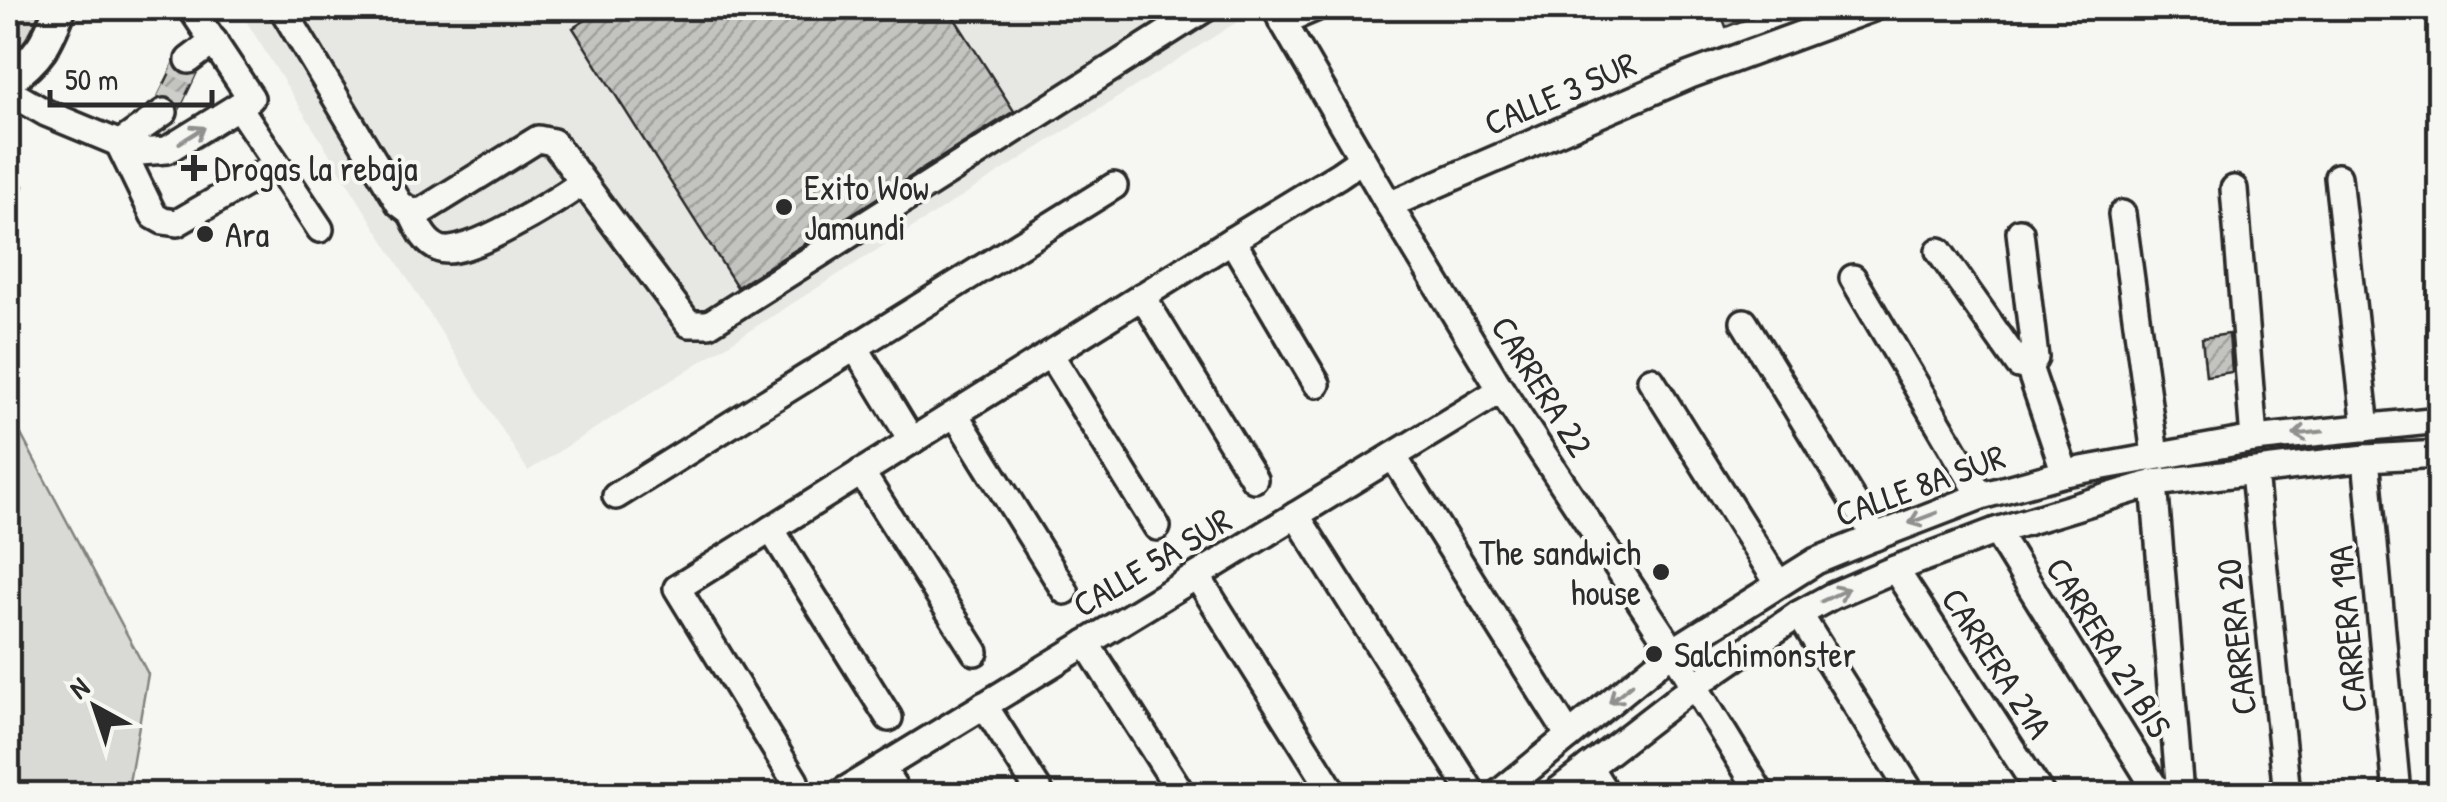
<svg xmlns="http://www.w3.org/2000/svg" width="2447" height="802" font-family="'Patrick Hand',sans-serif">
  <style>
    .built { fill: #e7e7e3 }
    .green { fill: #d9d9d5; stroke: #828280; stroke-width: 2.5 }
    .building { fill: url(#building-hatch); stroke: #2b2b2b; stroke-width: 2.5 }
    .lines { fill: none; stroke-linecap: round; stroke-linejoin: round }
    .minor-tunnel { stroke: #cdcdca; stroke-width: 25; stroke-dasharray: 25 12; stroke-linecap: butt }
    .minor-casing { stroke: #2b2b2b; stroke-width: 32 }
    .major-casing { stroke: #2b2b2b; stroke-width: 38 }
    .minor { stroke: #f6f6f2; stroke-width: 25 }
    .major { stroke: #f6f6f2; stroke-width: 30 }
    .oneway { stroke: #90908e }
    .poi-dot { fill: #2b2b2b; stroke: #f6f6f2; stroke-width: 4 }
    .labels { text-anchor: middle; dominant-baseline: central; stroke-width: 8; stroke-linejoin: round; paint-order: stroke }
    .street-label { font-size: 35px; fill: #2b2b2b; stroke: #f6f6f2 }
    .poi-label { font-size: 35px; fill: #2b2b2b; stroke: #f6f6f2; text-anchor: start }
  </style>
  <defs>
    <pattern id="building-hatch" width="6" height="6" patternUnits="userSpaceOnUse" patternTransform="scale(2.5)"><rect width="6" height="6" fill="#c3c3c0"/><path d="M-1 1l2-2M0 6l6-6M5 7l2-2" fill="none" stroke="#9f9f9c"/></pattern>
  </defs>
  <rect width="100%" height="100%" fill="#f6f6f2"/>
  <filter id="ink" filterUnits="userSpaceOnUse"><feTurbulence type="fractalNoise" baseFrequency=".01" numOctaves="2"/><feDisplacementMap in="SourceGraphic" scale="20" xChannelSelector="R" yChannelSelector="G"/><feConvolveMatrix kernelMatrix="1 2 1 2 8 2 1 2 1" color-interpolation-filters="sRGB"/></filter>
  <g filter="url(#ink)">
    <path class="built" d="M238,8H1259L528,471Z"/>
    <g class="green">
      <path d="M8,8H60L8,80Z"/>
      <path d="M8,182L23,186L8,240Z"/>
      <path d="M8,410L148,674L127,794H8Z"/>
    </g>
    <g class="building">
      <path d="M605,8H948L1014,111L737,287L573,28Z"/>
      <path d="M1719,8H1772L1773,9L1726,27Z"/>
      <path d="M174,64L182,74L190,76L196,74L180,108L172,98L158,97Z"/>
      <path d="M2229,334L2232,372L2206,376L2202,338Z"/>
    </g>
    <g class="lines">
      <path class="minor-tunnel" d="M164,112L189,60"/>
      <defs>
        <g id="minor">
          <path d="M282,8L399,203L411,212L422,211L538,139L553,142L689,324H709L1206,8"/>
          <path d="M1275,8L1389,205L1501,390L1673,651L1761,794"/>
          <path d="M1282,22L1315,8"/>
          <path d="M189,60L214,41"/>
          <path d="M8,91L46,113L140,152L167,150L251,98L191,8"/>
          <path d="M238,106L320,229"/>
          <path d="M164,112L119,144L154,216L163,221L177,223L277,165"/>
          <path d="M2338,177L2366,428"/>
          <path d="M2234,189L2254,439"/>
          <path d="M1389,205L1690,75L1873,8"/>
          <path d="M411,212C418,226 424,243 440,249C465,259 559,199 582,183"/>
          <path d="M2122,214L2155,455"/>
          <path d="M2020,232L2035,358L2029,367L2065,473"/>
          <path d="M1232,240L1317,384"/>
          <path d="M1939,251L2019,365L2029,367"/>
          <path d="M1853,278L1981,496"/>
          <path d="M1142,296L1254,479"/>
          <path d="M1744,322L1875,537"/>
          <path d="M855,347L912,441"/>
          <path d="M1050,354L1157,527"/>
          <path d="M1651,380L1778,583"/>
          <path d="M955,414L1065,591"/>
          <path d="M1393,456L1569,736"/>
          <path d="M2366,458L2397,794"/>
          <path d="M861,472L975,652"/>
          <path d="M2254,473L2287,794"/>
          <path d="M2154,483L2180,794"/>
          <path d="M616,496L1114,186"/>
          <path d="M1296,515L1473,794"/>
          <path d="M771,529L889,718"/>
          <path d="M1996,531L2154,786L2167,794"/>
          <path d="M1895,569L2041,794"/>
          <path d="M1197,576L1334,794"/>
          <path d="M1799,614L1912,794"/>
          <path d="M1086,643L1182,794"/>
          <path d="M984,705L1041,794"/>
          <path d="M1589,767L1606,794"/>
          <path d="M882,768L898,794"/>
          <path d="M795,781L677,588L1232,240L1339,175L1362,159"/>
          <path d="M839,794L1501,390"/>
          <path d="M1498,794L1673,651L1816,561L1875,537L1981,496L2065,473L2254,439L2440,420"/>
          <path d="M1554,794L1694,686L1799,614L1832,596L1895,569L1996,531L2154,483L2366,458L2440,454"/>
        </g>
        <path id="major" d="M8,80C39,58 47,43 60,8"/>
      </defs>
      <use href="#minor" class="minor-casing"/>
      <use href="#major" class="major-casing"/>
      <use href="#minor" class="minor"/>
      <use href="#major" class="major"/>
    </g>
    <defs><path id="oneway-shaft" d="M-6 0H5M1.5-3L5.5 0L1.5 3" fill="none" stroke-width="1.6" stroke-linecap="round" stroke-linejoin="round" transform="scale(2.5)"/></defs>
    <g class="oneway">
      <use href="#oneway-shaft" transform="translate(192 135) rotate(-32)"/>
      <use href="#oneway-shaft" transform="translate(2308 433) rotate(174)"/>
      <use href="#oneway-shaft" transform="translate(1923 518) rotate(159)"/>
      <use href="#oneway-shaft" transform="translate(1835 595) rotate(-25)"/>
      <use href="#oneway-shaft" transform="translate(1621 693) rotate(141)"/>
    </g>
  </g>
  <g class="poi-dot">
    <path d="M189 153h10v10h10v10h-10v10h-10v-10h-10v-10h10z"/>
    <circle cx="784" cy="207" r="10"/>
    <circle cx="205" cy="234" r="10"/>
    <circle cx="1661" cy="572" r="10"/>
    <circle cx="1654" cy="654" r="10"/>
  </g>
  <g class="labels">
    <g class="street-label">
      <text transform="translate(1560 93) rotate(-23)">CALLE 3 SUR</text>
      <text transform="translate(1542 386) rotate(58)">CARRERA 22</text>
      <text transform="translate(1920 485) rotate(-20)">CALLE 8A SUR</text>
      <text transform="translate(1152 562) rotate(-31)">CALLE 5A SUR</text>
      <text transform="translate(2347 629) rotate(-95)">CARRERA 19A</text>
      <text transform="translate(2236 637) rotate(-96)">CARRERA 20</text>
      <text transform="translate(2109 647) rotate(58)">CARRERA 21 BIS</text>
      <text transform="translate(1997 663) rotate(57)">CARRERA 21A</text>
    </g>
    <g class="poi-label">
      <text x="214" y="168">Drogas la rebaja</text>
      <text x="804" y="187">Exito Wow<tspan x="804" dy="40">Jamundi</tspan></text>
      <text x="225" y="234">Ara</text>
      <text x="1641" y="552" text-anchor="end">The sandwich<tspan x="1641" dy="40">house</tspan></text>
      <text x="1674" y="654">Salchimonster</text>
    </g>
  </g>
  <rect width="2447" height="802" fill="none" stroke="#f6f6f2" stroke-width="40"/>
  <rect x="20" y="20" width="2407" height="762" fill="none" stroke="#2b2b2b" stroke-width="4" filter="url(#ink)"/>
  <g transform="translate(95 707) rotate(320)" stroke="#f6f6f2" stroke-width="8" paint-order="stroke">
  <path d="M0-8L18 38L0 25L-18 38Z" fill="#2b2b2b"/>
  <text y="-15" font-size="28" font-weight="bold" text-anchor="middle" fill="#2b2b2b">N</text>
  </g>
  <path d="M50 90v15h162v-15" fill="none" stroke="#2b2b2b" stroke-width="5"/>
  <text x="65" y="90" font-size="30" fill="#2b2b2b" stroke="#f6f6f2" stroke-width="8" paint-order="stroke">50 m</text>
</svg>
